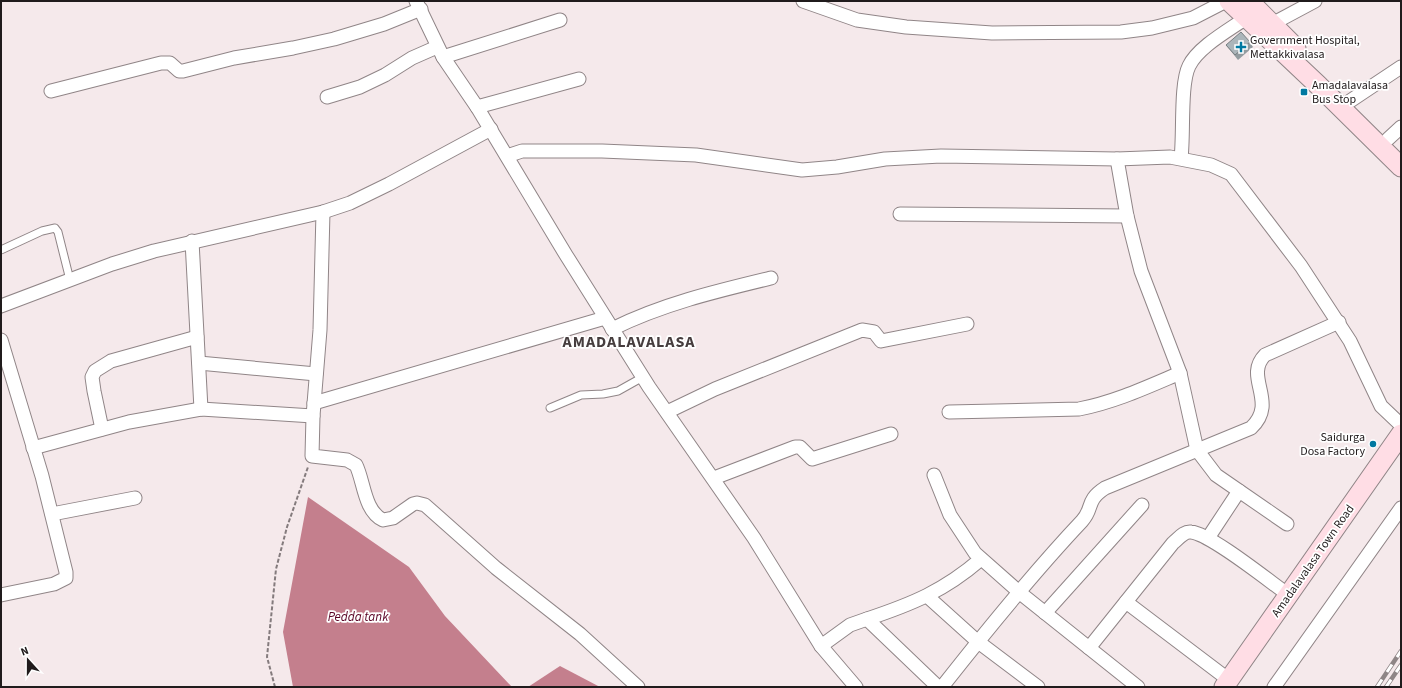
<svg xmlns="http://www.w3.org/2000/svg" width="1402" height="688" font-family="'Source Sans 3',sans-serif">
  <style>
    .water { fill: #c47f8d }
    .lines { fill: none; stroke-linecap: round; stroke-linejoin: round }
    .lane-casing { stroke: #908587; stroke-width: 9 }
    .street-casing { stroke: #908587; stroke-width: 15 }
    .secondary-casing { stroke: #908587; stroke-width: 21 }
    .path { stroke: #847b7d; stroke-width: 2; stroke-dasharray: 4 2; stroke-linecap: butt }
    .lane { stroke: #fff; stroke-width: 7 }
    .street { stroke: #fff; stroke-width: 13 }
    .secondary { stroke: #ffdde5; stroke-width: 19 }
    .rail-casing { stroke: #8e8586; stroke-width: 4.5 }
    .rail { stroke: #fff; stroke-width: 3; stroke-dasharray: 9; stroke-linecap: butt }
    .wall { fill: #939ca0 }
    .building { fill: #abb5ba; stroke: #787f82 }
    .poi-dot { fill: #0079a1; stroke: #fff; stroke-width: 1.5 }
    .labels { text-anchor: middle; dominant-baseline: central; stroke-width: 3.5; stroke-linejoin: round; paint-order: stroke }
    .poi-label { font-size: 12px; fill: #201b1c; stroke: #fff; text-anchor: start }
    .street-label { font-size: 12px; fill: #201b1c; stroke: #fff }
    .water-label { font-size: 13px; font-style: italic; fill: #5a0325; stroke: #fff }
    .district-label { font-size: 16px; font-weight: bold; letter-spacing: 1px; fill: #463d3e; stroke: #fff }
  </style>
  <rect width="100%" height="100%" fill="#f5e9eb"/>
  <g class="water">
    <path d="M308,497L409,567L445,616L512,687H293L283,632Z"/>
    <path d="M560,666L600,687H528Z"/>
  </g>
  <g class="lines">
    <defs>
      <g id="lane">
        <path d="M1,250L42,231L55,228L58,232L70,280"/>
        <path d="M550,408L581,395L603,394L618,391L643,377"/>
      </g>
      <g id="street">
        <path d="M416,1L443,57L477,107L566,255L649,387L754,538L821,646L856,687"/>
        <path d="M803,1L857,20L906,27L992,33L1121,32L1152,28L1193,18L1226,1"/>
        <path d="M1272,24L1315,1"/>
        <path d="M443,57L560,20"/>
        <path d="M51,91L161,63H170L179,71H183L234,58L293,48L334,39L384,24L421,9"/>
        <path d="M327,97L360,87L385,75L412,58L437,47"/>
        <path d="M1350,101L1401,67"/>
        <path d="M477,107L579,79"/>
        <path d="M1388,139L1401,127"/>
        <path d="M507,156L522,151H602L696,155L802,170L837,167L885,159L941,156L1117,159L1170,157L1211,165L1231,174L1301,266L1350,341L1381,406L1401,425"/>
        <path d="M1181,158C1184,135 1180,84 1189,66C1198,47 1229,30 1246,18"/>
        <path d="M1117,159L1127,216L1141,271L1180,373L1197,450L1216,475L1287,524"/>
        <path d="M323,212L320,330L313,416L312,456L347,460L356,465C364,481 364,511 383,520L393,518L413,504L417,503L425,505L496,568L580,634L638,687"/>
        <path d="M900,214L1127,216"/>
        <path d="M192,241L201,409"/>
        <path d="M1,306L112,264L154,251L323,212L350,203L389,184L491,129"/>
        <path d="M612,329C662,304 717,291 771,278"/>
        <path d="M1,340L42,476L66,572V578L54,584L1,595"/>
        <path d="M199,363L316,374"/>
        <path d="M314,403L605,318"/>
        <path d="M667,412L715,389L862,330L874,332L881,341L886,340L967,324"/>
        <path d="M949,412L1079,409C1115,402 1147,387 1180,373"/>
        <path d="M102,429L94,391L92,377L95,371L111,361L197,337"/>
        <path d="M33,448L129,422L201,409L313,416"/>
        <path d="M934,475L950,515L975,553L1019,592L1138,687"/>
        <path d="M714,478L795,447H800L812,459L891,434"/>
        <path d="M52,514L135,498"/>
        <path d="M1208,538L1239,491"/>
        <path d="M927,596L977,641L1038,687"/>
        <path d="M1126,602L1229,680"/>
        <path d="M1045,613L1142,505"/>
        <path d="M867,619C912,604 944,591 981,559"/>
        <path d="M821,646L850,625L867,619L938,687"/>
        <path d="M1089,648L1173,543C1178,539 1184,531 1191,532C1211,534 1270,582 1290,596"/>
        <path d="M942,687C986,631 1032,574 1082,521C1094,508 1085,501 1105,488L1251,428C1279,402 1243,377 1265,355L1339,322"/>
        <path d="M1274,687L1401,508"/>
      </g>
      <g id="secondary">
        <path d="M1229,1L1319,86L1401,167"/>
        <path d="M1249,1L1296,48"/>
        <path d="M1224,687L1401,434"/>
      </g>
    </defs>
    <use href="#lane" class="lane-casing"/>
    <use href="#street" class="street-casing"/>
    <use href="#secondary" class="secondary-casing"/>
    <path class="path" d="M275,687L267,657L276,569L287,527L308,467"/>
    <use href="#lane" class="lane"/>
    <use href="#street" class="street"/>
    <use href="#secondary" class="secondary"/>
    <defs>
      <g id="rail">
        <path d="M1377,687L1401,651"/>
        <path d="M1386,687L1401,665"/>
      </g>
    </defs>
    <use href="#rail" class="rail-casing"/>
    <use href="#rail" class="rail"/>
  </g>
  <path class="wall" d="M1250,42L1253,47L1238,60L1226,45Z"/>
  <path class="building" d="M1241,32L1250,42L1235,55L1226,45Z"/>
  <g class="poi-dot">
    <path d="M1239 41h4v4h4v4h-4v4h-4v-4h-4v-4h4z"/>
    <rect x="1300" y="88" width="8" height="8" rx="2"/>
    <circle cx="1373" cy="444" r="4"/>
  </g>
  <g class="labels">
    <g class="poi-label">
      <text x="1250" y="40">Government Hospital,<tspan x="1250" dy="14">Mettakkivalasa</tspan></text>
      <text x="1312" y="85">Amadalavalasa<tspan x="1312" dy="14">Bus Stop</tspan></text>
      <text x="1365" y="437" text-anchor="end">Saidurga<tspan x="1365" dy="14">Dosa Factory</tspan></text>
    </g>
    <g class="street-label">
      <text transform="translate(1313 561) rotate(-55)">Amadalavalasa Town Road</text>
    </g>
    <g class="water-label">
      <text x="358" y="617">Pedda tank</text>
    </g>
    <g class="district-label">
      <text x="629" y="342">AMADALAVALASA</text>
    </g>
  </g>
  <rect width="1402" height="688" fill="none" stroke="#201b1c" stroke-width="4"/>
  <g transform="translate(28 660) rotate(339)" stroke="#ffffff" stroke-width="3" paint-order="stroke">
  <path d="M0-3L7 15L0 10L-7 15Z" fill="#201b1c"/>
  <text y="-6" font-size="11" font-weight="bold" text-anchor="middle" fill="#201b1c">N</text>
  </g>
</svg>
